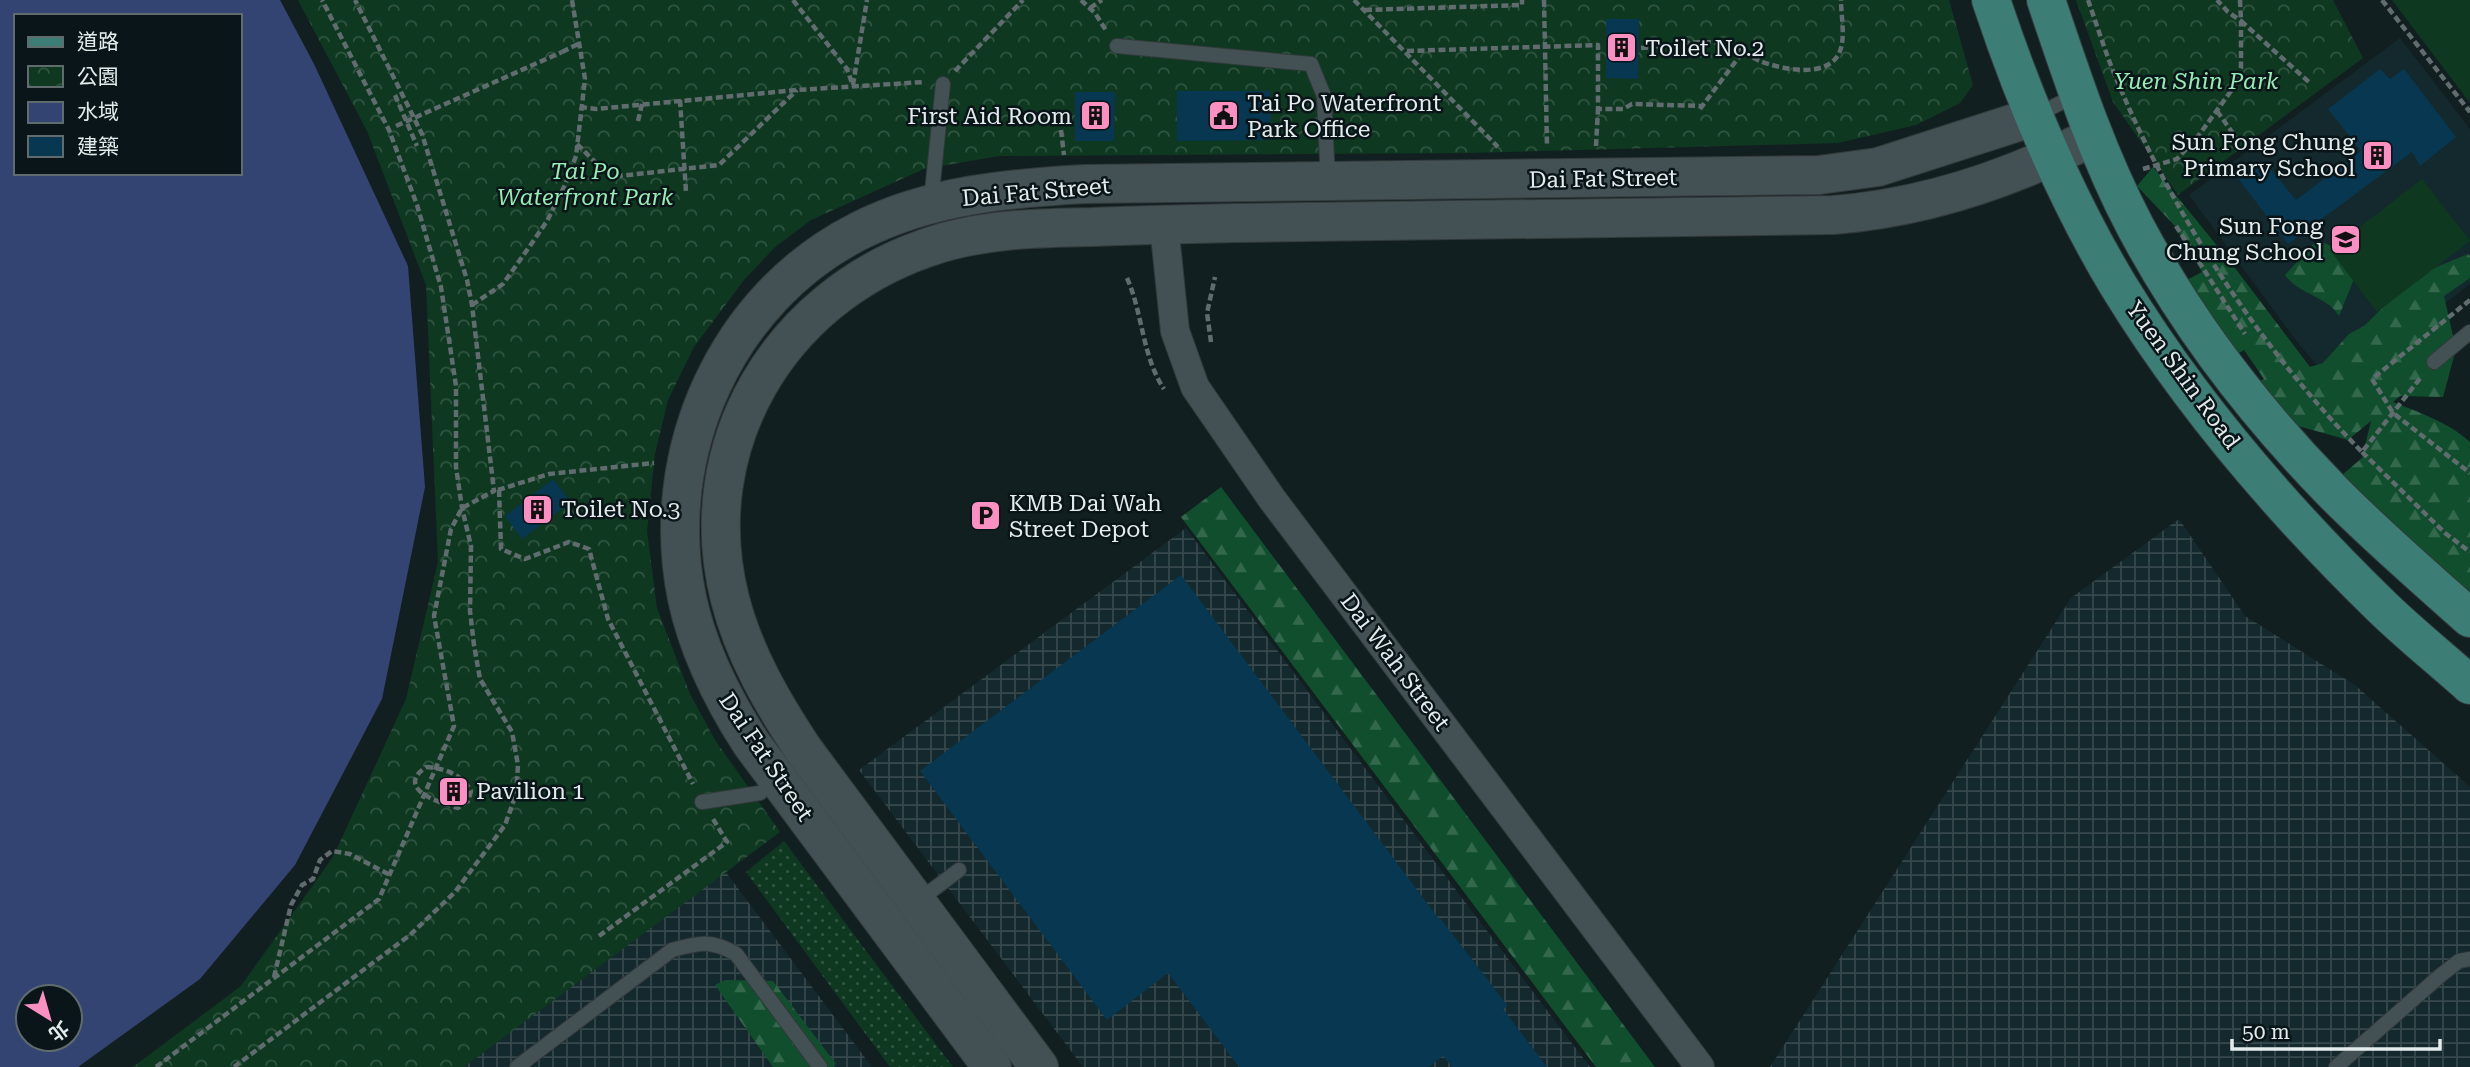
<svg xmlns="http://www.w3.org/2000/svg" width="2470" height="1067" font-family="'Roboto Serif','Noto Sans TC',serif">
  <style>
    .built { fill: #14292d }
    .industrial { fill: url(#industrial-grid) }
    .grass { fill: url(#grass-dots) }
    .forest { fill: url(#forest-firs) }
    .park { fill: url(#park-crowns) }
    .pitch { fill: #0e3820 }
    .water { fill: #334473; fill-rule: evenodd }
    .building { fill: #083751 }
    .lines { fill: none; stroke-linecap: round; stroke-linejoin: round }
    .lane-casing { stroke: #333a3c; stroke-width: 16 }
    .street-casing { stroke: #333a3c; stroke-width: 30 }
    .secondary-casing { stroke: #333a3c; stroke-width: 40 }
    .primary-casing { stroke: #333a3c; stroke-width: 40 }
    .path { stroke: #616c6e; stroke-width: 4.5; stroke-dasharray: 7 3.5; stroke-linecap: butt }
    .lane { stroke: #445154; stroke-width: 14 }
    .street { stroke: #445154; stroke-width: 28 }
    .secondary { stroke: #445154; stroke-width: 38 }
    .primary { stroke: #3c7d76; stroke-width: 38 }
    .path-bridge { stroke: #616c6e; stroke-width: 4.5; stroke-dasharray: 7 3.5; stroke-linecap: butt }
    .labels { text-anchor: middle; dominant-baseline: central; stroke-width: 5; stroke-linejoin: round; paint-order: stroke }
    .poi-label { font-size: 23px; fill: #e3ebec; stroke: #091518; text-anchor: start }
    .park-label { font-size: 23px; font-style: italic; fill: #96ecb5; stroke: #091518 }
    .street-label { font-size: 23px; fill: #e3ebec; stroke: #091518 }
  </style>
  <defs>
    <pattern id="industrial-grid" width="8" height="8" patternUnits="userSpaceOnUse" patternTransform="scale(1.75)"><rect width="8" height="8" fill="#14292d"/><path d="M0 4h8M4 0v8" fill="none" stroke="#36484c"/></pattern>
    <pattern id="grass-dots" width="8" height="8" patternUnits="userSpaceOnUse" patternTransform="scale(1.75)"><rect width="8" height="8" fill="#0e3820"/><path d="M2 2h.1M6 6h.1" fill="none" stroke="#315541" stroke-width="1.8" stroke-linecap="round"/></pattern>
    <pattern id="forest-firs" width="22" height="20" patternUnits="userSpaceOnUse" patternTransform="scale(1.75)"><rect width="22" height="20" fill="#104e2d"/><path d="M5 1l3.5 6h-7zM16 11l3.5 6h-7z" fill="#33684c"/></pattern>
    <pattern id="park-crowns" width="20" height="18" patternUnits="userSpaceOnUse" patternTransform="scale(1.75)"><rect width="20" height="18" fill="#0e3820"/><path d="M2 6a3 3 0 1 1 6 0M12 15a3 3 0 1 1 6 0" fill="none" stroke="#315541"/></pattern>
  </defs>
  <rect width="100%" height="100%" fill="#121f21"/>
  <path class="built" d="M2400,38L2470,129V284L2336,388L2298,343L2189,195Z"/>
  <g class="industrial">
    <path d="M2179,519L2245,616L2355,685L2470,787V1067H1770L2071,598Z"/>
    <path d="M1186,528L1453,886L1590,1067H1083L859,770Z"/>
    <path d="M725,871L872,1067H464Z"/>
  </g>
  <path class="grass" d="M784,841L953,1067H890L746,872Z"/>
  <g class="forest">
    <path d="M2153,167L2232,264L2310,367L2323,363L2349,334L2364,326L2415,276L2468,254L2470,256V278L2444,296L2456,349L2443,397L2400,396L2393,402C2420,413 2448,422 2470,442V609L2329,486L2362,458L2371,421L2348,440L2281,421L2238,393L2264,379L2244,350L2216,367L2177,285L2202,272L2174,225L2137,186Z"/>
    <path d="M2317,240L2362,259L2339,316C2327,296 2299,295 2285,275Z"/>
    <path d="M1221,487L1655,1067H1596L1181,517Z"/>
    <path d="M725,980L773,981L836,1064L833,1067H773L715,985Z"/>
  </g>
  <g class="park">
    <path d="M298,0H1949L1973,85L1960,103L1916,125L1838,143L1470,153L999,156L924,169L811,220L774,248L744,280L694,347L668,400L655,454L647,531L657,608L690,694L715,740L780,832L464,1067H133L241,986L333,857L406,699L438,562L426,285L367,131Z"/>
    <path d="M2076,0H2333L2363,58L2178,195L2113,102Z"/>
  </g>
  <g class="pitch">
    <path d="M2392,0H2470V103Z"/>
    <path d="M2422,179L2470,241L2377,312L2330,250Z"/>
  </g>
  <path class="water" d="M0,0H280L314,64L408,266L425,487L382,699L295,865L200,979L78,1067H0ZM16,16H240V173H16ZM28,997H70V1039H28Z"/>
  <g class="building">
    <path d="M1606,19H1639L1638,79L1606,78Z"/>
    <path d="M2380,69L2390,79L2404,69L2456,137L2420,166L2412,152L2288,244L2237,177L2263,160L2296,200L2361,151L2328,109Z"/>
    <path d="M1177,91H1270L1271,140L1177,141Z"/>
    <path d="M1075,92H1115L1114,141H1075Z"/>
    <path d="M553,479L571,502L522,539L505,516Z"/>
    <path d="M1181,575L1439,919L1440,918L1508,1006L1503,1009L1547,1067H1452L1443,1056L1429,1067H1239L1168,973L1107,1020L920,771Z"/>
  </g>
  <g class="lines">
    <defs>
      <g id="lane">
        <path d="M1117,46L1311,64L1324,96L1328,181"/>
        <path d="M2035,116L2076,95"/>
        <path d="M931,202L943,84"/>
        <path d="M2434,362L2470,332"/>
        <path d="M702,802L760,793"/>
        <path d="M918,901L959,870"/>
        <path d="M517,1067L672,950C698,943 711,939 736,954L820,1067"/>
        <path d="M2336,1067L2441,975L2459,961L2470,959"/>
      </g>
      <path id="street" d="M1164,225L1175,331L1195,387L1272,499L1700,1067"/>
      <g id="secondary">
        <path d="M992,1067L751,743C722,698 698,650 687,598C657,453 726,298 859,231C930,195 1009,188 1086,184L1819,175L1878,167L2033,117"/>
        <path d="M1039,1067L803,749C772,702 744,654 730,599C691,446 779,299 926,248C979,229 1036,228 1092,227C1140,225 1188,224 1237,223C1435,219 1634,217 1833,215C1924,208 2013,178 2094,136"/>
      </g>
      <g id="primary">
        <path d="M1991,0C2024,99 2064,195 2118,285C2190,403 2283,511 2383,608C2411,635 2441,659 2470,685"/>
        <path d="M2046,0C2072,77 2097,154 2135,226C2186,322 2255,412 2330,489C2374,534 2423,576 2470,618"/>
      </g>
    </defs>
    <use href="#lane" class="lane-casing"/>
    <use href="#street" class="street-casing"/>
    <use href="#secondary" class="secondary-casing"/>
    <use href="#primary" class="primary-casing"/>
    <g class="path">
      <path d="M793,0L847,69L853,86"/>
      <path d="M1081,0L1095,13L1107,32"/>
      <path d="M1354,0L1498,147"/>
      <path d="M1544,0L1547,147"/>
      <path d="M2088,0C2098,28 2107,58 2119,85C2175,218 2261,349 2362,452L2422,376"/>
      <path d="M2240,0L2241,21L2310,83"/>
      <path d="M2382,0L2470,112"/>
      <path d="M1090,8L1102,0"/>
      <path d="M1365,10L1522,5V0"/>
      <path d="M1641,48C1668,46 1699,39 1726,44C1734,45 1750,57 1760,61C1781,69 1832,81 1841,48C1845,34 1841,15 1841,0"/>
      <path d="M1407,51L1598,45V109H1623L1632,104L1702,106"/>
      <path d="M562,52L580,43"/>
      <path d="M955,71L1023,0"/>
      <path d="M853,85L867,0"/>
      <path d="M395,95L417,146"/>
      <path d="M680,100L686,192"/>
      <path d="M580,107L596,109L797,90L924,82"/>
      <path d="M1700,109L1742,53"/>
      <path d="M2217,111L2239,142"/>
      <path d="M638,121L642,104"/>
      <path d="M1061,130L1064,155"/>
      <path d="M577,144L610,177L719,165L797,90"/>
      <path d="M1596,146L1598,109"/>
      <path d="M2143,169L2177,159L2199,135L2231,91L2241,68V21L2228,12L2217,0"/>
      <path d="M2176,226L2245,334"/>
      <path d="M1127,278C1143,314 1142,356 1164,389"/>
      <path d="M2470,300L2372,379L2393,413L2470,473"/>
      <path d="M472,305L503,284L532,243L547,221L565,185L576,156L585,79L572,0"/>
      <path d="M1211,342L1207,313L1215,277"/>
      <path d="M2362,452L2445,533L2470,552"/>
      <path d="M498,490L549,474L654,463"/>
      <path d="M499,490L501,549L525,559L569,542L589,549L608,619L693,784"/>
      <path d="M426,767C445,768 462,775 471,791L468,801L458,808C440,803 394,789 426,767Z"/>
      <path d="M599,936L727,842L713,819"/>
      <path d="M274,977L291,905L302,885L313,879L320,860L332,851L350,854L390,875"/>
      <path d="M156,1067L379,899L454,726L434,616L451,529L462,508L494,491L472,305L467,280L422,134L355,0"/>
      <path d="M234,1067L410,935L455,892L505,825L516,794L518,765L512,732L480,679L474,645L470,611L471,546L462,508L456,467V386L441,287L417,205L389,130L322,0"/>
    </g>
    <use href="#lane" class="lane"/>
    <use href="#street" class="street"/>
    <use href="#secondary" class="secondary"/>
    <use href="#primary" class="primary"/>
    <path class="path-bridge" d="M396,126L562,52"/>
  </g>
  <defs>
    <symbol id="building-square" viewBox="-11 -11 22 22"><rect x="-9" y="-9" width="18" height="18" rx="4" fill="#fc8fc2" stroke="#091518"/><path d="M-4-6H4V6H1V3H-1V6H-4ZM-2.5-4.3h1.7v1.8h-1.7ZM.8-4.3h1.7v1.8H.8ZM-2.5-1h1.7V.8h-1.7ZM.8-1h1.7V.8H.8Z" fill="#111"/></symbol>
    <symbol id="civic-square" viewBox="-11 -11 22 22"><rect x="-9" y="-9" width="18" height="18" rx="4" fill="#fc8fc2" stroke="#091518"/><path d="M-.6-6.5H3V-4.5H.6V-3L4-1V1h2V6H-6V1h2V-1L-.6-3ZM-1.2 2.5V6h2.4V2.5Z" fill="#111"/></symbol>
    <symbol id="school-square" viewBox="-11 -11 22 22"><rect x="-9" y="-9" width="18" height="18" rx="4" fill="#fc8fc2" stroke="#091518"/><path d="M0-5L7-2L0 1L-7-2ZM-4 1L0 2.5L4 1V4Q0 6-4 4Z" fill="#111"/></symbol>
    <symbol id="parking-square" viewBox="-11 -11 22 22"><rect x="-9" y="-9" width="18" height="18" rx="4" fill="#fc8fc2" stroke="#091518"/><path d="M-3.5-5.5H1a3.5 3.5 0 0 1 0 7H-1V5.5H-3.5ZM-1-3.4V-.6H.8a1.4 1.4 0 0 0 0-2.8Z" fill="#111"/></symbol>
  </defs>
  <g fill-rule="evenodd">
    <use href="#building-square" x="1604" y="30" width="35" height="35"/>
    <use href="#building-square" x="1078" y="98" width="35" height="35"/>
    <use href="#civic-square" x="1206" y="98" width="35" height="35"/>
    <use href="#building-square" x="2360" y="138" width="35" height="35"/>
    <use href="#school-square" x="2328" y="222" width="35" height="35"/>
    <use href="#building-square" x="520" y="492" width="35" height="35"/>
    <use href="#parking-square" x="968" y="498" width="35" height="35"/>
    <use href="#building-square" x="436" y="774" width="35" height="35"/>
  </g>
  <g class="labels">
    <g class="poi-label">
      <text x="1645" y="48">Toilet No.2</text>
      <text x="1247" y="103">Tai Po Waterfront<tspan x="1247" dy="26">Park Office</tspan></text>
      <text x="1072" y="116" text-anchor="end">First Aid Room</text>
      <text x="2355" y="142" text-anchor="end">Sun Fong Chung<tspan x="2355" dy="26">Primary School</tspan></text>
      <text x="2323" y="226" text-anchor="end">Sun Fong<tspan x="2323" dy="26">Chung School</tspan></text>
      <text x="1009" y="503">KMB Dai Wah<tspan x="1009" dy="26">Street Depot</tspan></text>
      <text x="561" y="509">Toilet No.3</text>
      <text x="476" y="791">Pavilion 1</text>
    </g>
    <g class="park-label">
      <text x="2196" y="81">Yuen Shin Park</text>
      <text x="585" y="171">Tai Po<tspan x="585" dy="26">Waterfront Park</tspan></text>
    </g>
    <g class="street-label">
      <text transform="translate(1603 179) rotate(-1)">Dai Fat Street</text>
      <text transform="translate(1036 192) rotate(-5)">Dai Fat Street</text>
      <text transform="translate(2183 375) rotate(54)">Yuen Shin Road</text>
      <text transform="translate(1395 662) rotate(53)">Dai Wah Street</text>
      <text transform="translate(766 757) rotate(56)">Dai Fat Street</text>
    </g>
  </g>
  <rect x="14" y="14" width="228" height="161" fill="#091518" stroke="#606b6d" stroke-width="2"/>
  <rect x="28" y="37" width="35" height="10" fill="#3c7d76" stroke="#606b6d" stroke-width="2"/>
  <text x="77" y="49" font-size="21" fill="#e3ebec">道路</text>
  <rect x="28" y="66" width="35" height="21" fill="url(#park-crowns)" stroke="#606b6d" stroke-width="2"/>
  <text x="77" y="84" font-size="21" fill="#e3ebec">公園</text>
  <rect x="28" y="102" width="35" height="21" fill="#334473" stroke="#606b6d" stroke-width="2"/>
  <text x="77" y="119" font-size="21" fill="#e3ebec">水域</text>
  <rect x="28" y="136" width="35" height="21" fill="#083751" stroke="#606b6d" stroke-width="2"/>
  <text x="77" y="154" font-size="21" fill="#e3ebec">建築</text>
  <g transform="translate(49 1018) rotate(143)"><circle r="33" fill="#091518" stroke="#606b6d" stroke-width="2"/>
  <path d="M0-5L12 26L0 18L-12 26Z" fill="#fc8fc2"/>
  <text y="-10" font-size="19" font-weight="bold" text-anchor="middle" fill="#e3ebec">北</text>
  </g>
  <path d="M2232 1039v10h208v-10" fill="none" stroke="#e3ebec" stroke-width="3.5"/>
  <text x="2242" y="1039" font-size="21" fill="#e3ebec" stroke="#091518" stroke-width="5" paint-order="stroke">50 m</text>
</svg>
